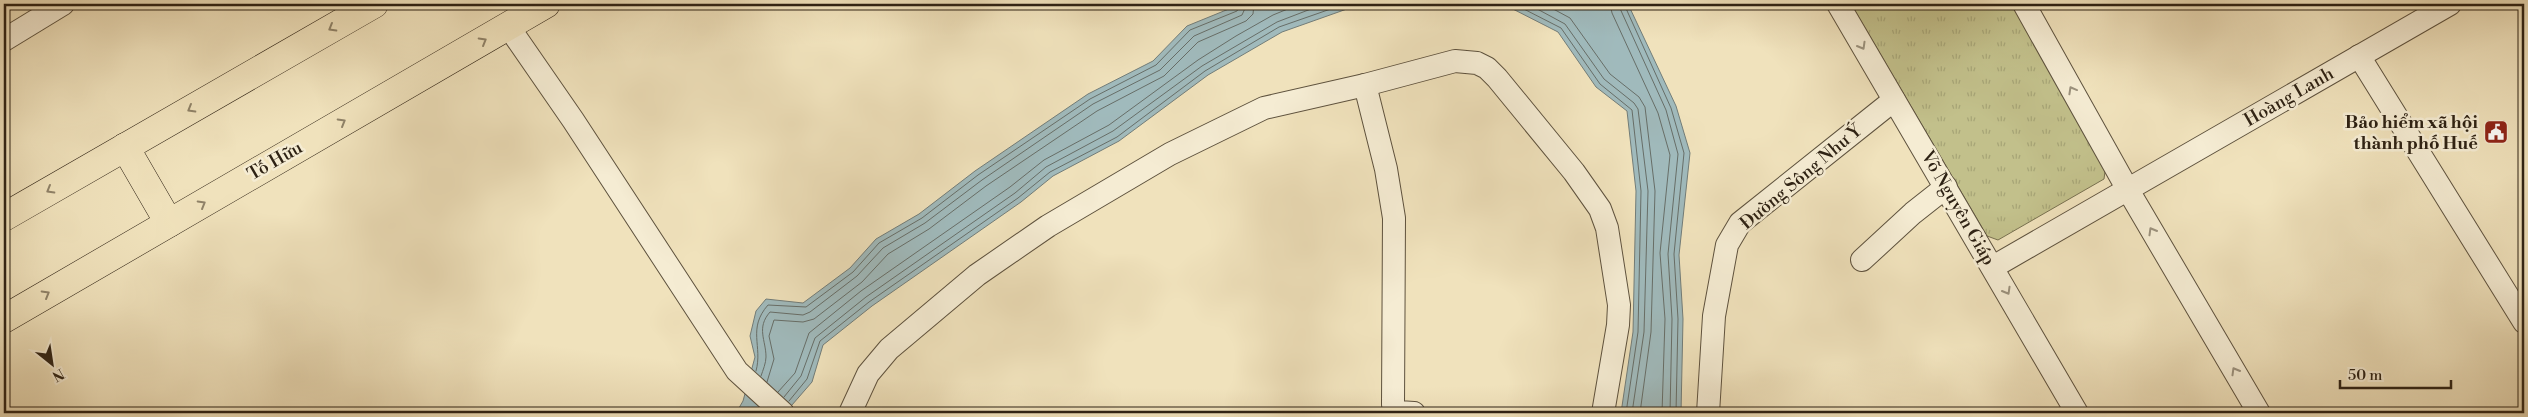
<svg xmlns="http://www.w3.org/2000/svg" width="2528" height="417" font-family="'Libre Bodoni',serif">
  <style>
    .grass { fill: url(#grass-tufts); stroke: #787150 }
    .water { fill: #a0babc; stroke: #727d79 }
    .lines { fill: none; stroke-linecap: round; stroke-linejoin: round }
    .shore { stroke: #676e68; stroke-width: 1 }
    .minor-casing { stroke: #5e523e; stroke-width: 24 }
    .major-casing { stroke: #2e2214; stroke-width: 29 }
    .minor { stroke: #f5ecd3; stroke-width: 22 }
    .major { stroke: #f0e2bc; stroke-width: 28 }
    .oneway { stroke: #8f8268 }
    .oneway2 { stroke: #9b917d }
    .labels { text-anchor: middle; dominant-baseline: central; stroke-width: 5; stroke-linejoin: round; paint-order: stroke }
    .street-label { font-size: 18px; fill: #2e2214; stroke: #f5ecd3 }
    .poi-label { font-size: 18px; font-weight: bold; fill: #2e2214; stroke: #f5ecd3; text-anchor: end }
  </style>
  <defs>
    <pattern id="grass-tufts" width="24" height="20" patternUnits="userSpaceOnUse" patternTransform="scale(1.25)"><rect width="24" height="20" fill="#c2c08b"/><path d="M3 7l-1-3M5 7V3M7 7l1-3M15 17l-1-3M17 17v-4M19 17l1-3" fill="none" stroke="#a7a577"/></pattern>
  </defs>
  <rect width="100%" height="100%" fill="#f0e2bc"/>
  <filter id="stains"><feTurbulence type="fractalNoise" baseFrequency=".004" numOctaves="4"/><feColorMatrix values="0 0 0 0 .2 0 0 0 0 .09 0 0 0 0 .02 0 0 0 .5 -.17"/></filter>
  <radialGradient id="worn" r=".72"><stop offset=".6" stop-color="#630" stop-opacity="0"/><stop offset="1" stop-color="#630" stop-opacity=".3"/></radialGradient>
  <path class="grass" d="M1851,4H2012L2106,164L2104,179L1998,240L1987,236Z"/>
  <g class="water">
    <path d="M1241,4H1361L1282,32L1208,75L1119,141L1053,176L1021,202L872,306L823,345L812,382L785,413H736L743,401L755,357L750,336L756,311L766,299L803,303L850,268L876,239L919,214L975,171L1088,94L1153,61L1187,26Z"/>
    <path d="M1503,4H1628L1676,106L1690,153L1679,255L1683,319L1681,413H1621L1633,332L1636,191L1627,111L1596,87L1558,32Z"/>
  </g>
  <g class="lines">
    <g class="shore">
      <path d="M1514,4L1561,28L1600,84L1632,110L1641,191L1638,332L1626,413"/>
      <path d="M1528,4L1565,24L1604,79L1634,103L1638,109L1648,191L1644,332L1632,413"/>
      <path d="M1544,4L1570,18L1610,74L1639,97L1645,107L1655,191L1651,332L1640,413"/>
      <path d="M1610,4L1612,13L1658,113L1670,155L1660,253L1665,319L1662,413"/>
      <path d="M1618,4L1666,110L1678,154L1668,254L1672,319L1670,413"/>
      <path d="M1624,4L1671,108L1684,153L1674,254L1678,319L1676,413"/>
      <path d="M756,371C763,346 747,329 768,305L806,307L853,272L879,243L922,218L978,175L1090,99L1156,65L1190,30L1237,11L1241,4"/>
      <path d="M761,376C763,370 766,363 766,357C766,340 756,328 770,312L803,315L810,312L857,276L883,248L925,223L982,180L1093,104L1160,70L1194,36L1242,15L1247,4"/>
      <path d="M767,382L774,359L769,336L774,320L803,322L814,319L862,282L888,254L929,229L986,186L1097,111L1164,76L1198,42L1246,21L1253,14L1254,4"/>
      <path d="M778,392L795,373L809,333L861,291L1010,187L1044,160L1109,125L1198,60L1236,36L1273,15L1300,4"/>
      <path d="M784,397L801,376L815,338L866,297L1015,193L1046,167L1113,131L1202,66L1277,22L1324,4"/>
      <path d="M789,401L807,379L820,341L869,302L1018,198L1050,172L1117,137L1205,71L1279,27L1345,4"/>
    </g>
    <defs>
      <g id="minor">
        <path d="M1838,4L2077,413"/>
        <path d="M2024,4L2128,190L2259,413"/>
        <path d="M508,26L573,120L737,371L783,413"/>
        <path d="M4,40L63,4"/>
        <path d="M2359,56L2524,322"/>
        <path d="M1365,85L1386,169L1394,218L1393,405L1398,412L1414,413"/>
        <path d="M1862,260L1913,213L1946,187"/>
        <path d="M1993,267L2450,4"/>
        <path d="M850,413L868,374L889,349L977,275L1048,226L1170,154L1264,108L1365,85L1455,61L1477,63L1487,68L1497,78L1574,172L1600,209L1607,228L1619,305L1618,325L1603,413"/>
        <path d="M1708,413L1714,316L1727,245L1740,223L1894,100"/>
      </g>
      <g id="major">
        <path d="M125,147L169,223"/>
        <path d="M4,217L374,4"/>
        <path d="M4,319L546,4"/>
      </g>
    </defs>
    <use href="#minor" class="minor-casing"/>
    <use href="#major" class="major-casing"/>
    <use href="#minor" class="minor"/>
    <use href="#major" class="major"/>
  </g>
  <defs><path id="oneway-chevron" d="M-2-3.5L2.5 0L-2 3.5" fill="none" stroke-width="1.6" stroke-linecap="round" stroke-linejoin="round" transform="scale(1.25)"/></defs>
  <g class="oneway">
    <use href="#oneway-chevron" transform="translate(332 28) rotate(150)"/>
    <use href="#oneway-chevron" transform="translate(483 41) rotate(-30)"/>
    <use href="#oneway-chevron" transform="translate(191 109) rotate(150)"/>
    <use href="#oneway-chevron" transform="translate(342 122) rotate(-30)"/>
    <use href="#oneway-chevron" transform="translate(50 190) rotate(150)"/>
    <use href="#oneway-chevron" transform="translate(202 204) rotate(-30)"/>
    <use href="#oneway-chevron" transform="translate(46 294) rotate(-30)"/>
  </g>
  <g class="oneway2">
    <use href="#oneway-chevron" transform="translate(1862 46) rotate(60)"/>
    <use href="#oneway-chevron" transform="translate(2072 90) rotate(-119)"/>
    <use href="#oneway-chevron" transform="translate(2152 231) rotate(-120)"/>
    <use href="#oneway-chevron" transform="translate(2007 291) rotate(60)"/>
    <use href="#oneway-chevron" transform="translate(2235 371) rotate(-120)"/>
  </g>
  <defs>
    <symbol id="civic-square" viewBox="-11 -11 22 22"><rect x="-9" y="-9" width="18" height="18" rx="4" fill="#8f2418" stroke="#f5ecd3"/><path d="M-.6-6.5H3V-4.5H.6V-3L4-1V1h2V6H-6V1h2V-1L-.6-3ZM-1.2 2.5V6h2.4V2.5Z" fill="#fff"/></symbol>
  </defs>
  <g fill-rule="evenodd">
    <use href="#civic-square" x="2482" y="118" width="28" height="28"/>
  </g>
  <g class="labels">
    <g class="street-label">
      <text transform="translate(2289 97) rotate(-30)">Hoàng Lanh</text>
      <text transform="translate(275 161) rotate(-30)">Tố Hữu</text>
      <text transform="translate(1801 177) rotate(-40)">Đường Sông Như Ý</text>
      <text transform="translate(1958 208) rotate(60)">Võ Nguyên Giáp</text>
    </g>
    <g class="poi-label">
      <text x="2478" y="122">Bảo hiểm xã hội<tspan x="2478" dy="21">thành phố Huế</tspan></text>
    </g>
  </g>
  <rect width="2528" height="417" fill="none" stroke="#f0e2bc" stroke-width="20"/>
  <rect x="5" y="5" width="2518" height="407" fill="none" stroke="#2e2214" stroke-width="2.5"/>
  <rect x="10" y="10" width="2508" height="397" fill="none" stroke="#2e2214"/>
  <g transform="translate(52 364) rotate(150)" stroke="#f5ecd3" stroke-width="4" paint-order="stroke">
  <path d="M0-4L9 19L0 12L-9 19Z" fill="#2e2214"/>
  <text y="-8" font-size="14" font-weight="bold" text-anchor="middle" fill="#2e2214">N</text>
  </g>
  <path d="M2340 380v8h111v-8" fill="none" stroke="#2e2214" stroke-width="2.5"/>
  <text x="2348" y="380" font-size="15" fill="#2e2214" stroke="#f5ecd3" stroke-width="4" paint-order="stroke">50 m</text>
  <rect width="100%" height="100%" filter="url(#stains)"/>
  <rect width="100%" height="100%" fill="url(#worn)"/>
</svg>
